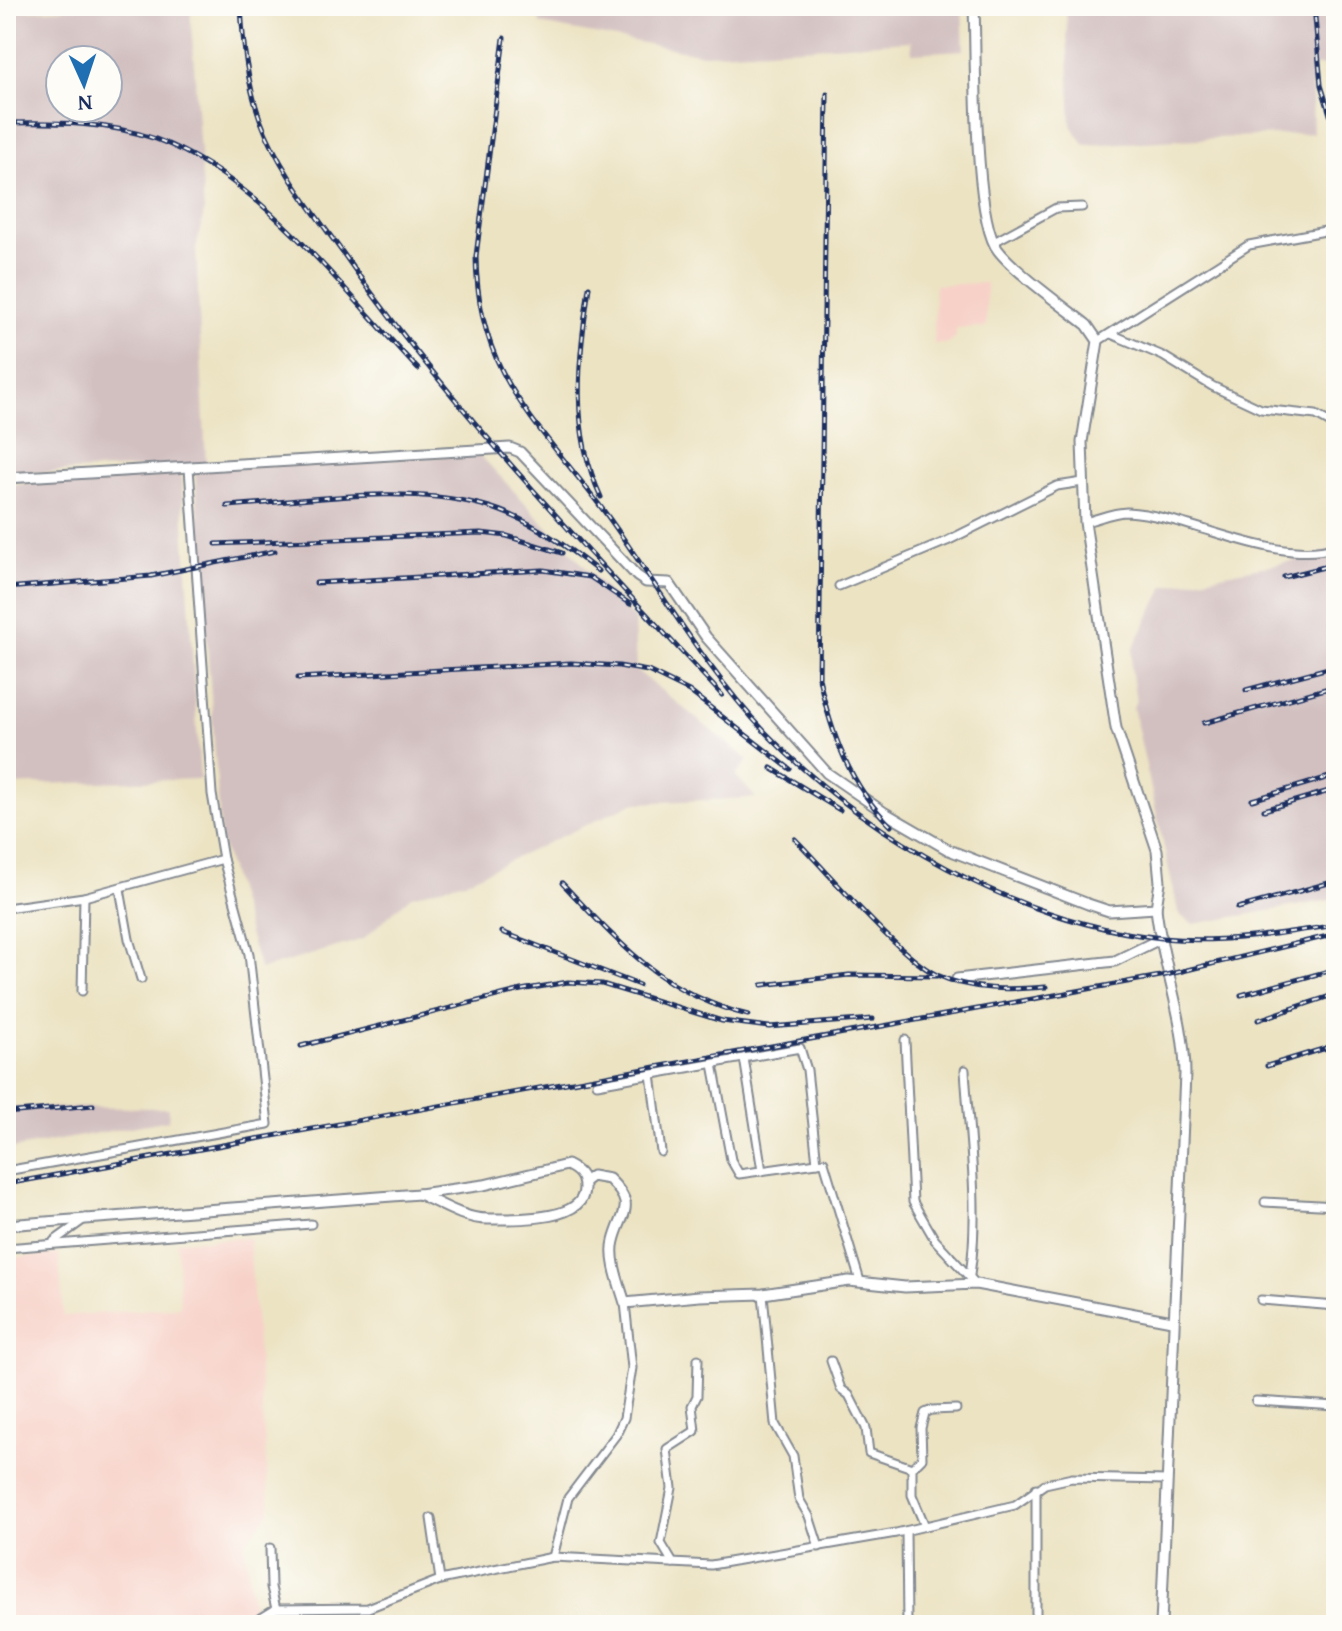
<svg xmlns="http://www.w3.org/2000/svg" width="1342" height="1631" font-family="'Gentium Book Plus',serif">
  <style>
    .built { fill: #f7d1c8 }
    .industrial { fill: #d2bfc0; fill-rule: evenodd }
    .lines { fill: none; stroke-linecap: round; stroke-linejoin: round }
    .minor-casing { stroke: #848990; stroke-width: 11 }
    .tertiary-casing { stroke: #848990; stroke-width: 13 }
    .minor { stroke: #fff; stroke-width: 7 }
    .tertiary { stroke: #fff; stroke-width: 9 }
    .rail-casing { stroke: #1b2f5e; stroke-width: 5 }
    .rail { stroke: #fdfcf7; stroke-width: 2; stroke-dasharray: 6; stroke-linecap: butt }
  </style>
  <rect width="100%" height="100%" fill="#fdfcf7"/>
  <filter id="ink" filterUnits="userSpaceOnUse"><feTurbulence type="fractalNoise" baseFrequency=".0125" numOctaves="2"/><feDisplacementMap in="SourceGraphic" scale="16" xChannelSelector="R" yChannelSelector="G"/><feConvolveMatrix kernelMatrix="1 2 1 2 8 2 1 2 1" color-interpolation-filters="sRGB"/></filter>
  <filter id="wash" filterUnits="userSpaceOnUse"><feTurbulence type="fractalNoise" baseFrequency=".006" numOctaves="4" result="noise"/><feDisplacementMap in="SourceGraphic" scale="32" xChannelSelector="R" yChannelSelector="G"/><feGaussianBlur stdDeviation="1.8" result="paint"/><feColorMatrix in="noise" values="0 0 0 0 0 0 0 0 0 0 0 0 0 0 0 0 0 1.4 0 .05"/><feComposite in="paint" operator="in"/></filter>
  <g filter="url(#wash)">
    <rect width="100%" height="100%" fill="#ece3c3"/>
    <g class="built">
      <path d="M986,283V327L956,328V337L947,344H934L935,285Z"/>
      <path d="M249,1238L270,1512L244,1543L253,1610L226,1625H6V1258L59,1254L63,1316L180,1307L177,1241Z"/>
    </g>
    <g class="industrial">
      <path d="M116,6H190L204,212L196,249L206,465L6,474V12ZM60,60H108V108H60Z"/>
      <path d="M539,6H962L964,50L912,53L911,41L703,54L540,24Z"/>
      <path d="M1066,6H1326L1329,66H1311L1313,133L1085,145L1071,125Z"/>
      <path d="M479,454L634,619L636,670L748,760L736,776L756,798L633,803L468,880L411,896L363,939L260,970L221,839L195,470Z"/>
      <path d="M181,475L200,779L6,785V485Z"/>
      <path d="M1336,548V899L1194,924L1179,915L1133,707L1136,701L1131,667L1133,648L1165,586L1307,558Z"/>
      <path d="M6,1107L168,1108L169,1120L6,1150Z"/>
    </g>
  </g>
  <g filter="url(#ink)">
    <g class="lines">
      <defs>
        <g id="minor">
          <path d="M994,242L1056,208L1082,207"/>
          <path d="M1111,334L1163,356L1212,386L1261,409L1316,415L1336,426"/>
          <path d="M1098,341L1249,245L1336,229"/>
          <path d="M1085,522C1098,519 1113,512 1127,512C1189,515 1278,567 1336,547"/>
          <path d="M839,586L947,541L1057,486L1083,482"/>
          <path d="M120,889L129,939L141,979"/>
          <path d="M6,908L84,897L223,859"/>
          <path d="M82,991L84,897"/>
          <path d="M905,1040L913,1202L935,1240L976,1284"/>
          <path d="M744,1058L762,1171"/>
          <path d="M713,1064L731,1160L739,1174L824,1162L860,1281"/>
          <path d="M965,1070C969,1138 980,1208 970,1275"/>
          <path d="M651,1074L661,1152"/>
          <path d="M597,1084L800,1048L807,1070L817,1163"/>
          <path d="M6,1171L268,1124L249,954L223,859L212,794L189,468"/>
          <path d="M1265,1202L1336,1206"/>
          <path d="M54,1241L86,1218"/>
          <path d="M6,1248L311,1224"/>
          <path d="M763,1294L775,1424L793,1456L799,1499L809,1516L819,1547"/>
          <path d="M1261,1300L1336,1306"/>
          <path d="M831,1361L841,1389L849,1395L866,1428L869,1453L912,1468"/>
          <path d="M1256,1401L1336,1406"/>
          <path d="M431,1518L440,1580"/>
          <path d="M925,1526L912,1495V1468L922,1458L921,1428L925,1413L932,1410L956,1409"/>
          <path d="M906,1531L907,1625"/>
          <path d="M270,1548L271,1587L276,1609"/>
          <path d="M553,1557L568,1498L616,1435L624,1418L632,1368L625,1303"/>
          <path d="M673,1563L661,1543L672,1488L667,1449L695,1431L692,1406L697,1396L698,1359"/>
          <path d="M250,1625L276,1609L368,1608L440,1580L553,1557L711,1565L896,1533L1015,1505L1045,1484L1072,1478L1167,1480"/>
          <path d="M1036,1625V1488"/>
        </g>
        <g id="tertiary">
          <path d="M6,478L510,448L520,452L637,576L646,582L669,583L706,637L827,773L885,813L949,850L1088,904L1109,911L1156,908L1160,882L1157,850L1116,728L1085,522L1082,442L1098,341L1087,325C1064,307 1014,271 998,250C973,219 976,52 974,6"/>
          <path d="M1156,908C1162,965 1185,1017 1185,1074L1161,1625"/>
          <path d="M957,979L1115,961L1162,938"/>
          <path d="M567,1165C577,1170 584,1175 584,1188C585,1222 513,1219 488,1219C464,1219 441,1204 419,1194L484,1185Z"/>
          <path d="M584,1182L592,1176L609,1179C638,1207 621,1212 614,1241C609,1259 620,1286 625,1303L699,1296L763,1294L849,1281L905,1287L976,1284L1172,1321"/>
          <path d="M6,1225L419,1194"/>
        </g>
      </defs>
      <use href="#minor" class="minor-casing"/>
      <use href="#tertiary" class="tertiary-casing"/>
      <use href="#minor" class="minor"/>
      <use href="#tertiary" class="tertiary"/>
      <defs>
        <g id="rail">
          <path d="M241,6C243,45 247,82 260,119C278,168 313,211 343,253C453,411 591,554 722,695"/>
          <path d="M1314,6L1321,85L1336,134"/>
          <path d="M504,38L476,256C477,380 543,426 609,518C660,589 705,669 766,733C864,835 1019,923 1162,938C1219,944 1279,934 1336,925"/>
          <path d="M827,94L819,678C831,733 850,786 891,826"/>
          <path d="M6,123C56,122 108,122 156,139C261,178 342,289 418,369"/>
          <path d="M589,287C579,359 569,428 601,497"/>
          <path d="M227,506C309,501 401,484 482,505C525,516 564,544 598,571"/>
          <path d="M216,544L481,533L507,536L562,553"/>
          <path d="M1284,577L1336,564"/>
          <path d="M316,583L543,570L590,577L630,604"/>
          <path d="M6,588L151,576L275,551"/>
          <path d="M298,678L571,663L619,666L648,671L689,691L790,769"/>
          <path d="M1246,690L1336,666"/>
          <path d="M1204,723L1336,686"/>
          <path d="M771,768L840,810"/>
          <path d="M1252,800L1336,775"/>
          <path d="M1264,810L1336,789"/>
          <path d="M795,839C829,873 898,956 937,975C972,991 1009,990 1046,987"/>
          <path d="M562,883C620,944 663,994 748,1015"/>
          <path d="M1238,908L1336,881"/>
          <path d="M502,932L639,985"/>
          <path d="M762,985L849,975L937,976"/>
          <path d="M1241,995L1336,969"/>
          <path d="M1258,1020L1336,994"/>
          <path d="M301,1046L521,990L568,982L602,984L722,1021L769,1027L873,1019"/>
          <path d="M1267,1066L1336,1045"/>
          <path d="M6,1113L93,1105"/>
          <path d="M6,1184L1166,975L1332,935"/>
        </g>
      </defs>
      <use href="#rail" class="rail-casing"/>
      <use href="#rail" class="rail"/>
    </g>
  </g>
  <rect width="1342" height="1631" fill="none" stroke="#fdfcf7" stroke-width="32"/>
  <g transform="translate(84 84) rotate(177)"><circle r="38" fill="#fdfcf7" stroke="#a3aaba" stroke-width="2"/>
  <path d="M0-6L14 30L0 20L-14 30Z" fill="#1f6fb2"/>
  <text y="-12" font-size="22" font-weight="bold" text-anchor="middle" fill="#1b2f5e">N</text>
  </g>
</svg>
